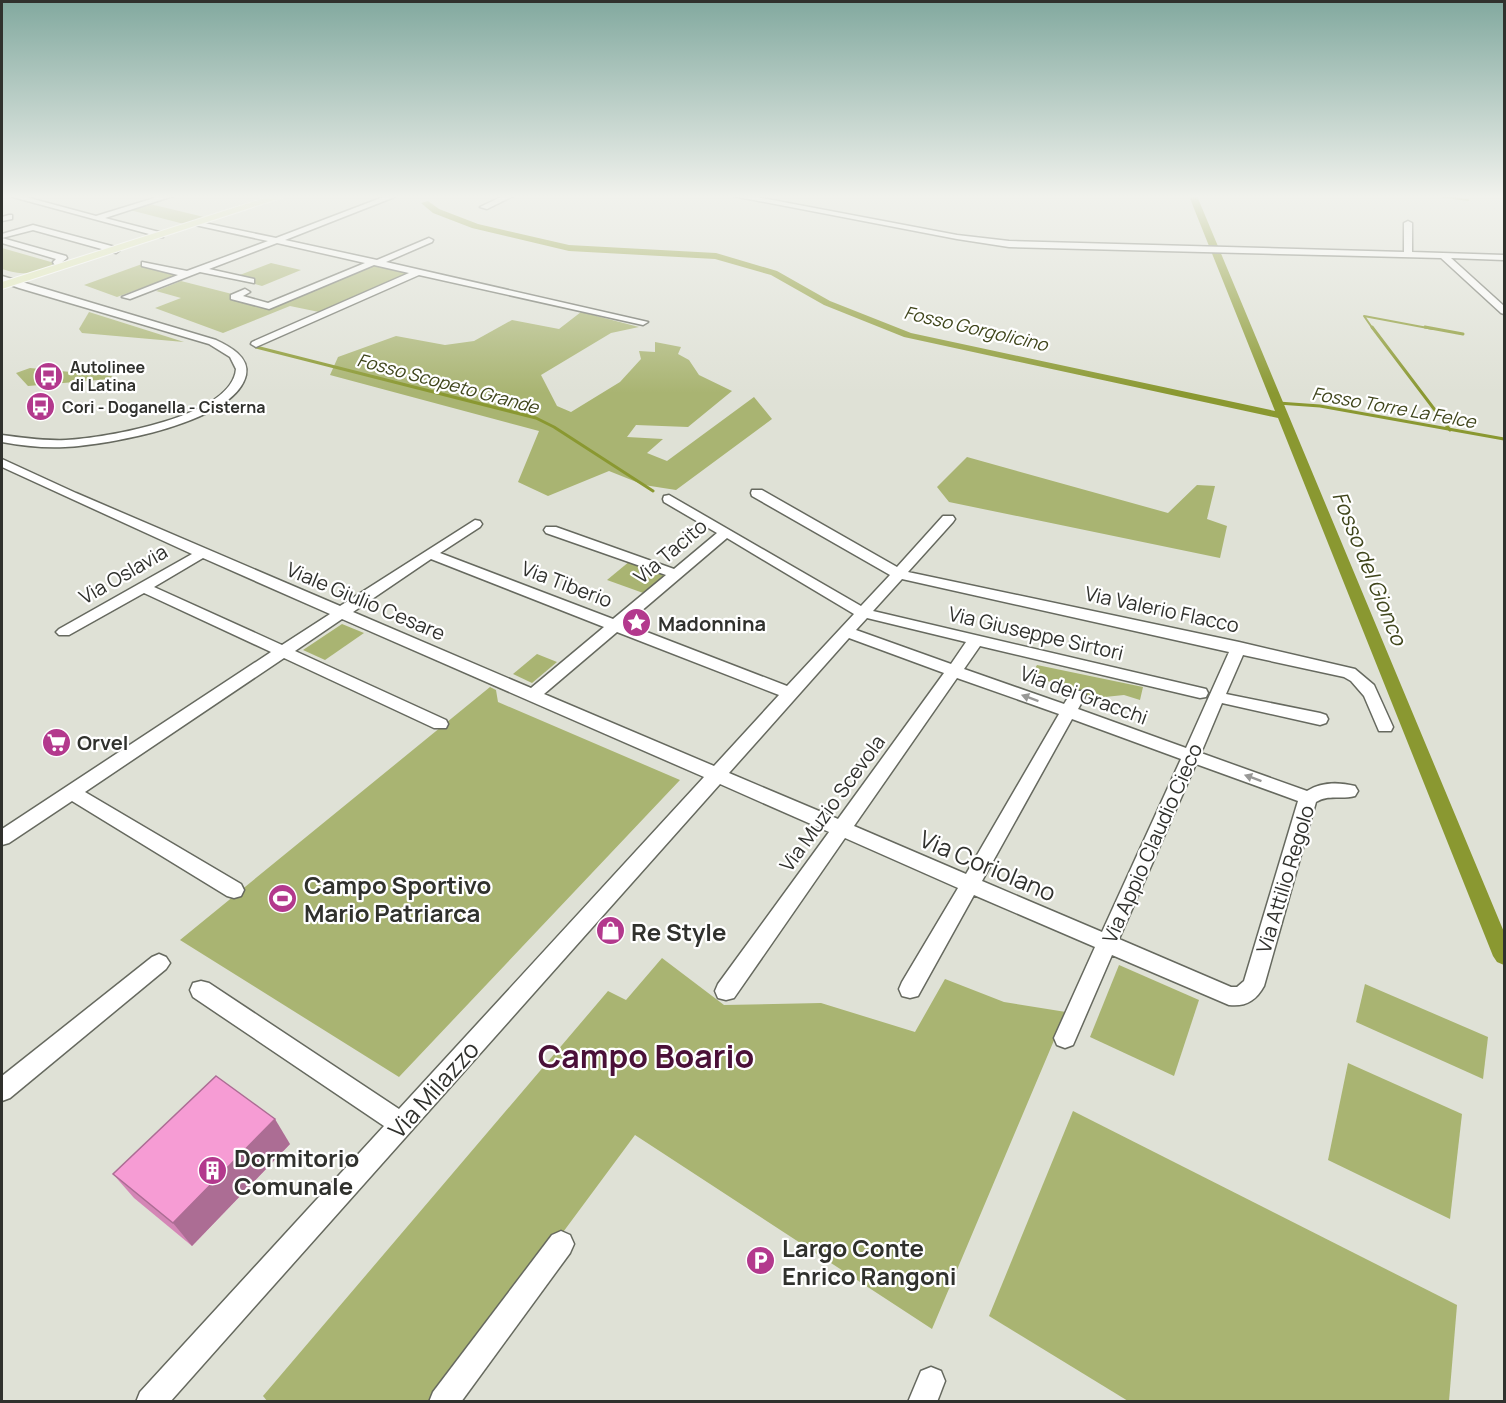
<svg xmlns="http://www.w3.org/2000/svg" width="1506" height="1403" font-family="Manrope,sans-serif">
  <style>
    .green { fill: #a9b472 }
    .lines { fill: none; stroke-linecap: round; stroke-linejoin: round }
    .stream-far1 { stroke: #8a9831; stroke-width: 2 }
    .stream { stroke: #8a9831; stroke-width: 3 }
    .canal { fill: #8a9831; fill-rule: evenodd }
    .minor-casing { stroke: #66695f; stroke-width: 3 }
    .major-casing { stroke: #fff; stroke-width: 2 }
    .minor { fill: #fff; fill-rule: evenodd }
    .major { fill: #e2eab6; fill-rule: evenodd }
    .wall { fill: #d486b6 }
    .shaded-wall { fill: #ac6d94 }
    .building { fill: #f69cd4; stroke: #ac6d94; stroke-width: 1.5 }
    .oneway { fill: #989896 }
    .labels { text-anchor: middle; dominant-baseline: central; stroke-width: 4.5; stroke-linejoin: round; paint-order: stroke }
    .far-poi-label { font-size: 16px; font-weight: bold; fill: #30312d; stroke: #fff; text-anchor: start }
    .far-water-label { font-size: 18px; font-style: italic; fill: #3f451b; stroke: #fff }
    .street-label { font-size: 20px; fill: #30312d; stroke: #fff }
    .poi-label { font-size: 20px; font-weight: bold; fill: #30312d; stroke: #fff; text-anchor: start }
    .water-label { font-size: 21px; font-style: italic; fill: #3f451b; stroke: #fff }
    .near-street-label { font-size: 24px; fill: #30312d; stroke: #fff }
    .near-poi-label { font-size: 24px; font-weight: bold; fill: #30312d; stroke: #fff; text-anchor: start }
    .near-district-label { font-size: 32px; font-weight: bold; fill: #4a1038; stroke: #fff }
  </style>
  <rect width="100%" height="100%" fill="#dfe1d6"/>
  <g class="green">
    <path d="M150,204L204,217L184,224L130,210Z"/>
    <path d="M2,248L58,264C33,273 28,277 2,269Z"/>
    <path d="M271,263L301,270L262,286L232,278Z"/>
    <path d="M374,263L413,272L319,312L290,306L223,333L155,308L181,298L156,291L181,281L236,295L230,298L269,308Z"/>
    <path d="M142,264L180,274L117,297L84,285Z"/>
    <path d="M89,312L184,342L82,333L79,329Z"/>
    <path d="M581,312L639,327L611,333L541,375L557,406L571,412L620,382L641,359L639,351L655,352V342L681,347L678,354L689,360L699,375L732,391L688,427L636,425L627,437L663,439L647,453L667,461L754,397L772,419L676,490L644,485L609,471L548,496L518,482L539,431L330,375L338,357L396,336L445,345L474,341L512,320L559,329Z"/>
    <path d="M30,368L112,376L110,379L28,386L16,373Z"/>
    <path d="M967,457L1168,513L1197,485L1215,486L1207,519L1227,526L1220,558L949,502L937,487Z"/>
    <path d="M630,561L668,575L646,594L607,580Z"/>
    <path d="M342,624L364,633L325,660L303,650Z"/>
    <path d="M537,654L557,662L532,683L513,674Z"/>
    <path d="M1037,665L1143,687L1140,700L1124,695L1095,698L1031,675Z"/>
    <path d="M490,687L496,690L498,702L680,780L399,1077L180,940Z"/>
    <path d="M662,958L724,1005L821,1003L915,1032L945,979L1004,1002L1066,1012L932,1329L635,1135L438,1401L268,1402L263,1396L608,991L626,1000Z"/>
    <path d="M1119,965L1199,1000L1174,1076L1090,1037Z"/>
    <path d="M1365,984L1488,1037L1483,1079L1356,1022Z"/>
    <path d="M1348,1063L1462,1114L1450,1219L1328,1160Z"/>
    <path d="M1073,1111L1457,1305L1449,1401H1128L989,1316Z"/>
  </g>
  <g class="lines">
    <g class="stream-far1">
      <path d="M1439,196L1468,200"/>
      <path d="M1373,329L1364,316L1433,329"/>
    </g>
    <g class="stream">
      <path d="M1372,327L1450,430"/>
      <path d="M1425,327L1463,334"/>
      <path d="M256,347L536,418L554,427L653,491"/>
      <path d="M1278,403L1320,406L1504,439"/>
    </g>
    <path class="canal" d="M1189,196H1197L1504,932V965L1497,962L1493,956L1278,418L904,337L824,305L771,275L715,259L569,251L472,228L433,213L421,203L428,201L439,209L478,224L569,245L716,253L777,271L830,301L911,333L1275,411Z"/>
    <defs>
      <g id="minor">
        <path d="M9,196H22L96,216L161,196H173L105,218L163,233V237H160Z"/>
        <path d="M386,196H397L285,240L377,260L429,238L433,240L432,242L386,262L648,322L643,325L419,275L256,347L251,344L252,342L409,273L374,265L269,309L231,299V295L245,289L250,292L243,296L268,303L365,263L277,243L209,269L254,279V283L200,272L130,299L122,297L178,275L142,266V262L187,271L268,241L195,225V221L276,238Z"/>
        <path d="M503,196H513L487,209L480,207Z"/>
        <path d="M733,196H751L957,235L1009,241L1404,252V223L1408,221L1412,223V252L1504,255V260L1451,258L1504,306V314L1501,313L1441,258L1009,247L957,239Z"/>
        <path d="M9,215H12V219L2,221V217Z"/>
        <path d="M33,225L119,248L120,250L116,253L33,230L2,238V234Z"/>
        <path d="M2,238L66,256L67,258L60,264H54L53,262L56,259L2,243Z"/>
        <path d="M2,276L216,340C229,346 250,357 246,375C235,423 107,445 65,447C44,448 23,446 2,442V435C24,438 44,441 66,440C105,438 232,417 236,369L230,357L209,344L19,288L2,282Z"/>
        <path d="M2,459L76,493L340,606L475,520L480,521L482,524L480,527L440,553L613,619L666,575L546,533L544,530L546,527H556L674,569L717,533L664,502L663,499L664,496L669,495L861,606L890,575L752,496L751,493L752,490H762L897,567L943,516H953L955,519L953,522L908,572L1239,642L1355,669L1374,685L1393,727L1391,731H1379L1364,696L1351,681L1344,677L1243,655L1226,694L1320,713L1326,715L1328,719L1326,723L1320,725L1222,703L1201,753L1307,791C1321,782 1339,782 1355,786L1358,791L1355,796C1341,800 1329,794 1316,802L1264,986C1256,1001 1245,1007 1229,1005L1112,955L1073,1045L1065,1048L1057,1045L1054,1038L1095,947L974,895L918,996L910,998L902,996L899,989L902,982L958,888L845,838L734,998L726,1000L718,998L715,991L718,984L829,832L720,784L170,1402H136L140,1392L384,1126L193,997L190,990L193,983L201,981L209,983L399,1109L704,777L342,619L295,651L446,720L448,724L446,728H434L284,658L85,792L241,884L244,890L241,896L234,898L227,896L72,801L9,843L2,845V829L271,652L144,593L69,635H59L56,632L59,629L192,554L2,467ZM727,538L854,614L787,686L626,624ZM203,558L330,614L282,645L154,587ZM431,559L604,627L531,688L353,612ZM902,579L1229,652L1186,748L1078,709L1086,695L1084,691H1072L1064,704L964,669L980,646L1200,698L1206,697L1208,693L1206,689L873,611ZM867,618L966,642L951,664L856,630ZM617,632L779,695L714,766L544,694ZM849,638L944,673L838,819L729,773ZM957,678L1059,714L966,874L854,826ZM1072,719L1181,759L1102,932L982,881ZM1196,764L1298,801L1244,981L1237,987H1231L1119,939Z"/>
        <path d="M159,954L166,957L170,963L166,969L10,1098L2,1101V1076L152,957Z"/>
        <path d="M561,1231L570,1235L574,1244L570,1253L461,1402H429L433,1392L552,1235Z"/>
        <path d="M931,1367L941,1371L945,1381L937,1402H908L921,1371Z"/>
      </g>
      <path id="major" d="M271,196H287L2,289V282Z"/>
    </defs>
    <use href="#minor" class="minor-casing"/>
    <use href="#major" class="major-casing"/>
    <use href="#minor" class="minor"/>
    <use href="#major" class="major"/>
  </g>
  <path class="wall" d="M290,1144L192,1246L134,1198L113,1174Z"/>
  <path class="shaded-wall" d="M275,1119L290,1144L192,1246L173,1223Z"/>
  <path class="building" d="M216,1076L275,1119L173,1223L113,1174Z"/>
  <defs><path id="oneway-solid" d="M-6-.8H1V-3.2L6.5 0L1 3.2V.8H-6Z" transform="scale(1.5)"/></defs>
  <g class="oneway">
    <use href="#oneway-solid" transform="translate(1030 698) rotate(-160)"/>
    <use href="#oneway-solid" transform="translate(1253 778) rotate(-160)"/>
  </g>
  <linearGradient id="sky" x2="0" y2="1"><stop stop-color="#82a99f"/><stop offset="0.5" stop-color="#f1f2ed"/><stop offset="1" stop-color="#f1f2ed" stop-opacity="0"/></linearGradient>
  <rect width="1506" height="393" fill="url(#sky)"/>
  <defs>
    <symbol id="bus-disc" viewBox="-11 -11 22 22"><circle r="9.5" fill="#b3398d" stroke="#fff"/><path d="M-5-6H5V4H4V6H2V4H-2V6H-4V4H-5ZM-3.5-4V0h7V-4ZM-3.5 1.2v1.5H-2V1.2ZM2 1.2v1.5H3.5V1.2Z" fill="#fff"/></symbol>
    <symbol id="sight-disc" viewBox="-11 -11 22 22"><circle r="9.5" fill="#b3398d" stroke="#fff"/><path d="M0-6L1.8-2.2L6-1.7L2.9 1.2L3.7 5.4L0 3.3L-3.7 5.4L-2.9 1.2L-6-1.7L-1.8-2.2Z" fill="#fff"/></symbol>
    <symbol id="supermarket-disc" viewBox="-11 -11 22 22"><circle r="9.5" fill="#b3398d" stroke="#fff"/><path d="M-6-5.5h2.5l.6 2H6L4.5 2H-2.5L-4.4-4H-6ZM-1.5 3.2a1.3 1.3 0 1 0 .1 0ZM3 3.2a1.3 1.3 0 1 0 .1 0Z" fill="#fff"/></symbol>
    <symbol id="stadium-disc" viewBox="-11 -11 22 22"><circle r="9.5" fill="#b3398d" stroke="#fff"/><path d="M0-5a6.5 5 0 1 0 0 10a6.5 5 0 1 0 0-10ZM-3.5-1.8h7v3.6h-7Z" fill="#fff"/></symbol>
    <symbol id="shop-disc" viewBox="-11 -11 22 22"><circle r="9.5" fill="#b3398d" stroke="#fff"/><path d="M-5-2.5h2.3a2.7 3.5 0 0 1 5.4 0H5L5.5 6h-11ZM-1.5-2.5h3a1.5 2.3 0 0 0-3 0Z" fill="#fff"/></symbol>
    <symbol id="building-disc" viewBox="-11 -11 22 22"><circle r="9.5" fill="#b3398d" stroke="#fff"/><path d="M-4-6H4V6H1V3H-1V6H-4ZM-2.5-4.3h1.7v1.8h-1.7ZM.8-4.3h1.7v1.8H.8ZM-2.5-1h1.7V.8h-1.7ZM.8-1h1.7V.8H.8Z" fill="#fff"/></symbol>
    <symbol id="parking-disc" viewBox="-11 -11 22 22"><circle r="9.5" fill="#b3398d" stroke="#fff"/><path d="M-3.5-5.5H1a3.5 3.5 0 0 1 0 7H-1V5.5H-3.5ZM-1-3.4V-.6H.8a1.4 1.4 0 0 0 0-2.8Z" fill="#fff"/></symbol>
  </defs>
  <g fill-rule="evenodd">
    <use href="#bus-disc" x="32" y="360" width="33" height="33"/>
    <use href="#bus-disc" x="24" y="390" width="33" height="33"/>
    <use href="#sight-disc" x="620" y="606" width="33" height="33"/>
    <use href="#supermarket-disc" x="40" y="726" width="33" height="33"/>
    <use href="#stadium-disc" x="266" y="882" width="33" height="33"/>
    <use href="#shop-disc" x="594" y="914" width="33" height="33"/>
    <use href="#building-disc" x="196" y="1154" width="33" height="33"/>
    <use href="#parking-disc" x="744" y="1244" width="33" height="33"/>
  </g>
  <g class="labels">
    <g class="far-poi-label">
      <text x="70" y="367">Autolinee<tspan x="70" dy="18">di Latina</tspan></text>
      <text x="62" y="407">Cori - Doganella - Cisterna</text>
    </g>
    <g class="far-water-label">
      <text transform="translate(976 328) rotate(13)">Fosso Gorgolicino</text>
      <text transform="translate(448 383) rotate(15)">Fosso Scopeto Grande</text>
      <text transform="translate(1394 407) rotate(10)">Fosso Torre La Felce</text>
    </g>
    <g class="street-label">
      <text transform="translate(670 551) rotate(-40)">Via Tacito</text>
      <text transform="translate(123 574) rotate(-30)">Via Oslavia</text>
      <text transform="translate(567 584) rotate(21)">Via Tiberio</text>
      <text transform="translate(366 601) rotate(23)">Viale Giulio Cesare</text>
      <text transform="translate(1162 609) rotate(12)">Via Valerio Flacco</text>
      <text transform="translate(1036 633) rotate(13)">Via Giuseppe Sirtori</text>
      <text transform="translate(1084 695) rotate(20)">Via dei Gracchi</text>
      <text transform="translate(832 803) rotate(-54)">Via Muzio Scevola</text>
      <text transform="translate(1152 843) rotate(-66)">Via Appio Claudio Cieco</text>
      <text transform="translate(1285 879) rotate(-73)">Via Attilio Regolo</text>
    </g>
    <g class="poi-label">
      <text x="658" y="623">Madonnina</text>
      <text x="77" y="742">Orvel</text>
    </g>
    <g class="water-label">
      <text transform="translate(1370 568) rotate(68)">Fosso del Gionco</text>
    </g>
    <g class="near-street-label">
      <text transform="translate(988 865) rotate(23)">Via Coriolano</text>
      <text transform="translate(433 1089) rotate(-48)">Via Milazzo</text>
    </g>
    <g class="near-poi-label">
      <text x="304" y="884">Campo Sportivo<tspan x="304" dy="28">Mario Patriarca</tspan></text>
      <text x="631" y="931">Re Style</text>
      <text x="234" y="1157">Dormitorio<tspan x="234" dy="28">Comunale</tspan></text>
      <text x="782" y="1247">Largo Conte<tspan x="782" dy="28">Enrico Rangoni</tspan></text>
    </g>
    <g class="near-district-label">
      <text x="646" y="1056">Campo Boario</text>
    </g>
  </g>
  <rect width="1506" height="1403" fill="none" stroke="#30312d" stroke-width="6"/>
</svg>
